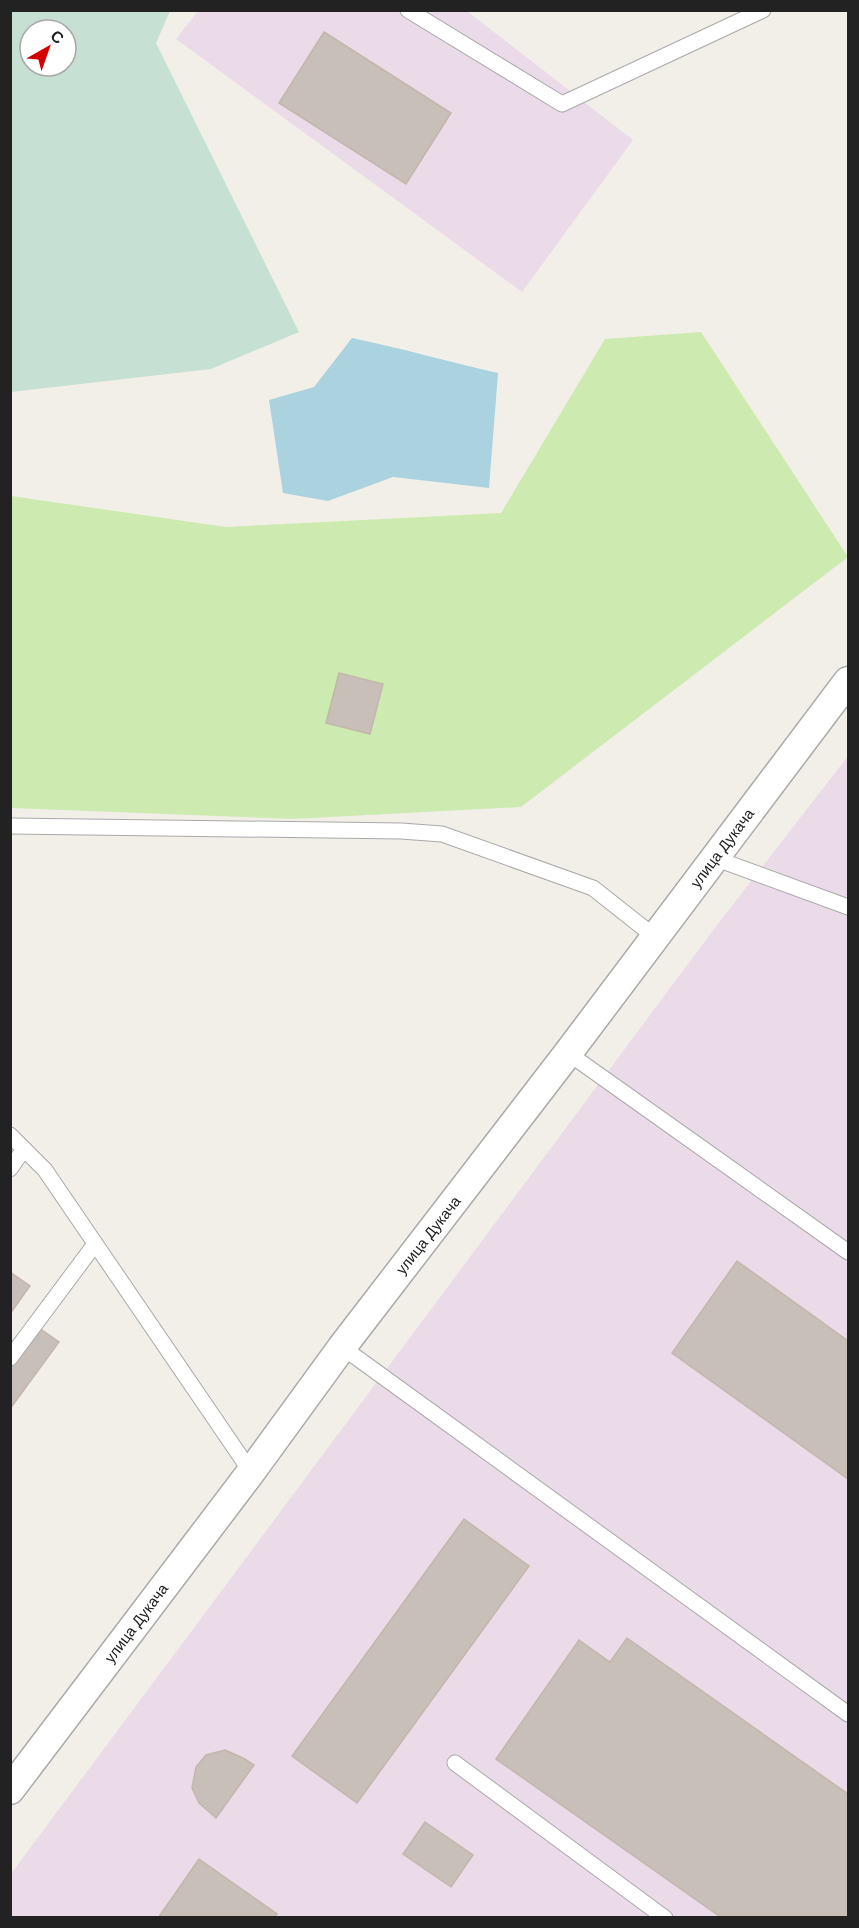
<svg xmlns="http://www.w3.org/2000/svg" width="859" height="1928" font-family="Helvetica,sans-serif">
  <style>
    .industrial { fill: #ebdbe8 }
    .grass { fill: #cdebb0 }
    .wetland { fill: #c6e0d4; fill-rule: evenodd }
    .water { fill: #aad3df }
    .building { fill: #c7bfb8; stroke: #c4b6ab; stroke-width: 1.5 }
    .lines { fill: none; stroke-linecap: round; stroke-linejoin: round }
    .service-casing { stroke: #a9a9a9; stroke-width: 17 }
    .minor-casing { stroke: #a9a9a9; stroke-width: 31 }
    .service { stroke: #fff; stroke-width: 15 }
    .minor { stroke: #fff; stroke-width: 28 }
    .labels { text-anchor: middle; dominant-baseline: central; stroke-width: 6; stroke-linejoin: round; paint-order: stroke }
    .street-label { font-size: 15px; fill: #222; stroke: #fff }
  </style>
  <rect width="100%" height="100%" fill="#f2efe9"/>
  <g class="industrial">
    <path d="M198,11H467L633,140L522,292L176,39Z"/>
    <path d="M848,756V1917H11L10,1875L711,933Z"/>
  </g>
  <path class="grass" d="M701,332L848,557L521,807L292,819L11,808V496L226,527L501,513L605,339Z"/>
  <path class="wetland" d="M10,11H170L156,43L299,332L211,369L11,392ZM30,30H66V66H30Z"/>
  <path class="water" d="M352,338C401,348 449,362 498,373L489,488L393,477L328,501L283,493L269,400L314,387Z"/>
  <g class="building">
    <path d="M324,32L451,113L406,184L279,103Z"/>
    <path d="M339,673L383,684L370,734L326,723Z"/>
    <path d="M737,1261L848,1341V1479L672,1353Z"/>
    <path d="M10,1272L30,1286L10,1314Z"/>
    <path d="M32,1323L59,1342L10,1409V1354Z"/>
    <path d="M464,1519L529,1566L357,1803L292,1756Z"/>
    <path d="M627,1638L848,1794V1918H722L496,1759L579,1640L610,1662Z"/>
    <path d="M225,1750L243,1758L254,1765L216,1818L199,1803L192,1788L196,1767L206,1755Z"/>
    <path d="M425,1822L473,1855L451,1887L403,1854Z"/>
    <path d="M199,1859L277,1914L274,1918H158Z"/>
  </g>
  <g class="lines">
    <defs>
      <g id="service">
        <path d="M408,10L562,104L763,10"/>
        <path d="M10,826L401,831L442,834L593,888L655,937"/>
        <path d="M714,858L848,907"/>
        <path d="M568,1053L848,1252"/>
        <path d="M10,1135L24,1149"/>
        <path d="M10,1169L24,1149L45,1170L251,1472"/>
        <path d="M342,1347L848,1714"/>
        <path d="M10,1358L95,1244"/>
        <path d="M455,1763L665,1918"/>
      </g>
      <path id="minor" d="M10,1790L251,1472L342,1347L568,1053L848,681"/>
    </defs>
    <use href="#service" class="service-casing"/>
    <use href="#minor" class="minor-casing"/>
    <use href="#service" class="service"/>
    <use href="#minor" class="minor"/>
  </g>
  <g class="labels">
    <g class="street-label">
      <text transform="translate(722 848) rotate(-53)">улица Дукача</text>
      <text transform="translate(428 1235) rotate(-52)">улица Дукача</text>
      <text transform="translate(136 1623) rotate(-53)">улица Дукача</text>
    </g>
  </g>
  <rect width="859" height="1928" fill="none" stroke="#222222" stroke-width="24"/>
  <g transform="translate(48 48) rotate(40)"><circle r="28" fill="#ffffff" stroke="#a7a7a7" stroke-width="1.5"/>
  <path d="M0-4.5L10 22L0 15L-10 22Z" fill="#d40000"/>
  <text y="-9" font-size="16" font-weight="bold" text-anchor="middle" fill="#222222">С</text>
  </g>
</svg>
